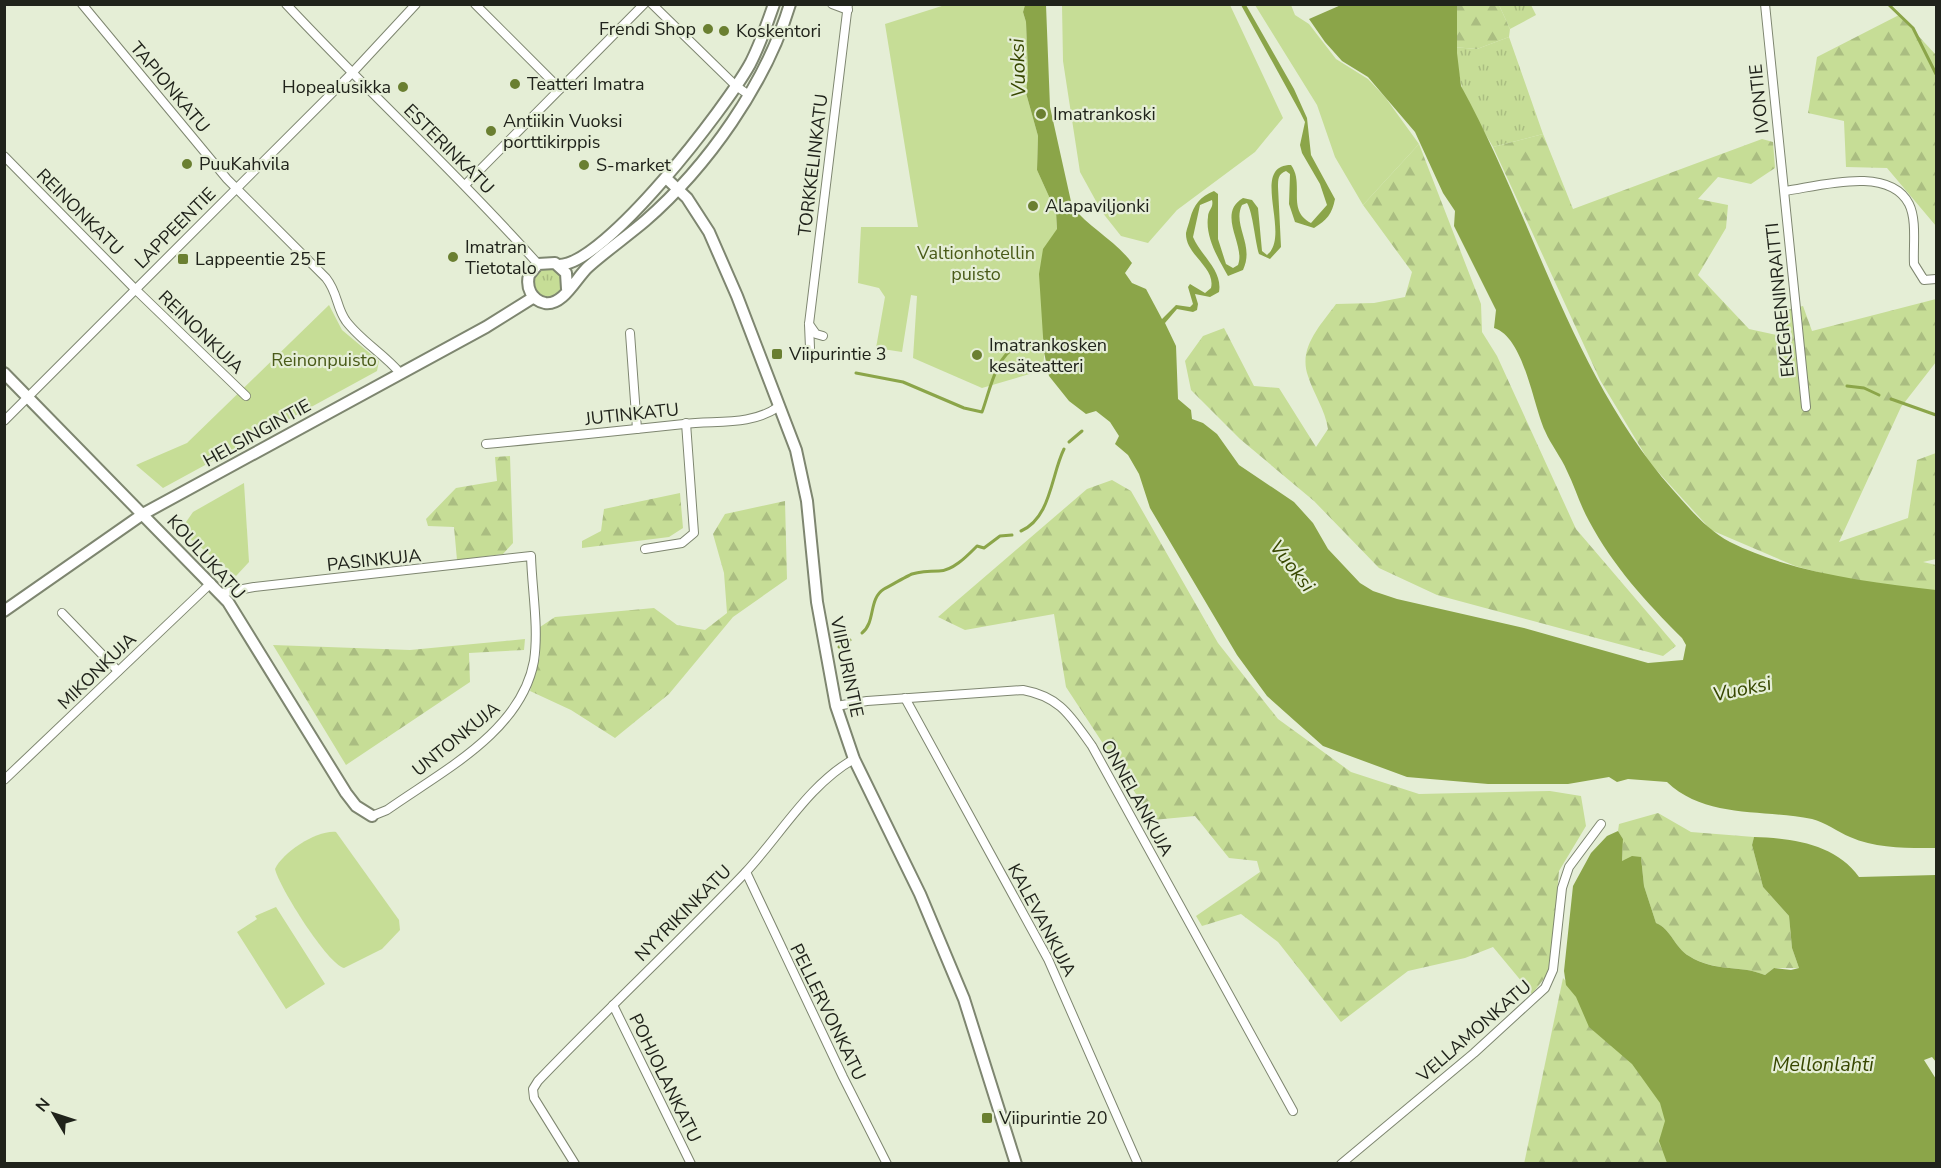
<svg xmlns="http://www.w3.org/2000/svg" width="1941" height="1168" font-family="'Nunito Sans',sans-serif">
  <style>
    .grass { fill: url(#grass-tufts) }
    .forest { fill: url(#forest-firs) }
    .green { fill: #c6dd96 }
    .water { fill: #8ba549 }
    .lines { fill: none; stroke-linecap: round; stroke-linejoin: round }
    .stream { stroke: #8ba549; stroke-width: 3 }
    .street-casing { stroke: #7e8670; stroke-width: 10 }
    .secondary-casing { stroke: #7e8670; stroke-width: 14 }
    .street { stroke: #fff; stroke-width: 8 }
    .secondary { stroke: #fff; stroke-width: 10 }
    .poi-dot { fill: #6a7f31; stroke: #e5eed6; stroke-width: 2 }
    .labels { text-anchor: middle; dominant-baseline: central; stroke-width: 4.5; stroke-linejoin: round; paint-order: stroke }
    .poi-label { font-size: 18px; fill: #20231b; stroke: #e5eed6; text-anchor: start }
    .street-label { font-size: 18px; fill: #20231b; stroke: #e5eed6 }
    .park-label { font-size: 18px; fill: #495a18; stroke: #e5eed6 }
    .water-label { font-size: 20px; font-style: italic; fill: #374700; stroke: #e5eed6 }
  </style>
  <defs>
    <pattern id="grass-tufts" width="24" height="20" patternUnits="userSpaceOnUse" patternTransform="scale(1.5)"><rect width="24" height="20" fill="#c6dd96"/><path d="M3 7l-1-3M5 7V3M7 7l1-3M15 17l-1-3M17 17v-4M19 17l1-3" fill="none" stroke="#aabd81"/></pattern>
    <pattern id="forest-firs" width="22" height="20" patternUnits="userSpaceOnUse" patternTransform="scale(1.5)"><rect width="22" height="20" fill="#c6dd96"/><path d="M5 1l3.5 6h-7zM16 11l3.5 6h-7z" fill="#aabd81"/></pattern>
  </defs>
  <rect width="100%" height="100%" fill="#e5eed6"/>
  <g class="grass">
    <path d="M1499,5H1531L1536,15L1510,29Z"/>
    <path d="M1509,37L1543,134L1493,147L1464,97L1453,47L1477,49Z"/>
    <circle cx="548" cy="283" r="14"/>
  </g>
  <g class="forest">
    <path d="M1456,5H1499L1510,29L1509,37L1477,49L1453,47Z"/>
    <path d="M1899,15L1936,55V226L1887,168L1846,167L1844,121L1808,113L1817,57Z"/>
    <path d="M1543,134L1573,209L1762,139L1773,142L1775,168L1751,184L1718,177L1698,199L1728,205L1726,228L1698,275L1749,329L1781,336L1786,310L1803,306L1812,331L1936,299V362L1901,407L1839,542L1908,518L1917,460L1936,453V559L1923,562L1936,565V592L1840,578L1795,566L1711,530L1650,463L1600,380L1493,147Z"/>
    <path d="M1419,144L1481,304L1482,332L1497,356L1576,529L1676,646L1663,656L1437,595L1379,568L1314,501L1240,439L1191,390L1185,361L1203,336L1224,328L1254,386L1279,388L1316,447L1328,429C1325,409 1314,395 1308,376C1298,348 1320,326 1336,304L1374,303L1405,297L1412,272L1363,205Z"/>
    <path d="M510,456L513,543L503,554L457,560L454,527L428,526L426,519L456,488L497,481L495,457Z"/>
    <path d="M1112,480L1131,491L1218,643L1278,719L1351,772L1419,794L1550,791L1581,796L1586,826L1559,871L1550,971L1532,994L1493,947L1465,958L1408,971L1341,1022L1278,942L1241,914L1202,926L1196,916L1260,872L1257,861L1229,858L1195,816L1153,820L1066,687L1054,614L965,630L938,617L1087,489Z"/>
    <path d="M680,493L683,528L669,537L582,548V541L601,531L604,509Z"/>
    <path d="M785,501L787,579L733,617L669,694L615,738L571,710L530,691L540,657V627L555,617L654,608L677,625L705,630L727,613L724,573L713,534L725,514Z"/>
    <path d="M525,639L524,650L469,653L470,682L346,765L273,645L410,650Z"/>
    <path d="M1658,813L1691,832L1754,837L1752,845L1763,887L1789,916L1792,948L1799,968H1774L1765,975C1738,964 1717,973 1689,956C1675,948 1671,929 1656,923L1644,886L1641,857L1622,861L1623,839L1618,831L1619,824Z"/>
    <path d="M1563,978L1663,1092L1670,1163L1524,1164Z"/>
  </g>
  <g class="green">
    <path d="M945,5H1025L1023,12L1026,22L1028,74L1026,93L1038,136L1037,170L1056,212L1057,230L1053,237L1043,370L982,388L913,358L917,296L911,295L902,352L876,348L885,297L879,288L858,283L861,227H918L885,24Z"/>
    <path d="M1062,5H1230L1283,118L1255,152L1177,210L1148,243L1121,236L1102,212L1080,172L1063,61Z"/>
    <path d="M1255,5H1291L1295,15L1309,24L1336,59L1368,79L1385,97L1419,144L1363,205L1335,157L1317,105Z"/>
    <path d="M329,305L342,330L379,361L377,371L163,488L136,465L187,443Z"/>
    <path d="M244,483L249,562L236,576L188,537L184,525L193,512Z"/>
    <path d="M336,832L399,920L400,930L382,949L344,968C328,965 279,887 275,869C283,852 317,830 336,832Z"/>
    <path d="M276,907L325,984L286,1009L237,932L257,919L255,916Z"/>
  </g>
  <g class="water">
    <path d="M1025,5H1046L1050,107L1072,206C1089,228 1115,240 1132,263L1125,273L1132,283L1146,289L1162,319L1176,305L1190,307L1193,304L1188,287L1190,284L1205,293L1211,288C1216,267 1185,255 1186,233C1187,228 1189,223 1190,219C1194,204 1200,197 1214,191L1218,194V239L1226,264L1233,268L1238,265C1246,245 1216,214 1243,198L1252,200L1258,208L1262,251L1267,255C1292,236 1249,165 1291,165C1305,184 1286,210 1311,223L1327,205L1320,184L1302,153L1300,145L1305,122L1300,112L1241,5H1246L1294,89L1307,118L1311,155L1335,199C1332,214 1327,220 1314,228L1295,222L1289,204L1290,174L1286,171C1278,174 1278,179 1278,187L1281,247L1270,259L1259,254C1255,241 1253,213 1247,203L1242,205C1232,225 1255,245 1243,270L1228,276C1219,260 1205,237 1208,217C1208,210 1214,208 1212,200L1200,205L1193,237C1200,255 1223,270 1219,292L1210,297L1195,294L1198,304L1197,310L1193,312L1177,309L1165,323L1176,346L1178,399L1191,410L1192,419L1203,423L1217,434L1239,465L1294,502L1313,523L1328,549L1360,583L1373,591L1397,599L1524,628L1648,663L1683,660L1686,645L1682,638C1646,602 1613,566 1589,521C1580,505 1575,487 1567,471C1561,457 1551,445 1545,431C1533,405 1524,337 1494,328L1496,310L1454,226L1455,211L1443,193L1415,132L1368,77L1342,61L1325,42L1309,19L1341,5H1457V53L1461,86C1534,219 1571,374 1673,490C1690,509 1707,530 1730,542C1792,573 1868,582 1936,590V848C1908,848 1877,849 1850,837C1838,832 1825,822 1812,819C1763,809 1706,819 1667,782L1628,779L1617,782L1609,777L1568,784H1488L1407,777L1323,746L1267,696L1237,655L1150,508L1139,474L1128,455L1115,444L1119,436L1110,422L1096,411L1086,414L1069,401L1049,376L1044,352L1039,274L1043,249L1057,229L1056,212L1037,170L1038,136L1026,93L1028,74L1026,22L1023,12Z"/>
    <path d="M1618,831L1623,839L1622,861L1632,856L1641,857L1644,886L1656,923C1671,929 1675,948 1689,956C1716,973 1738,964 1765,975L1774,968L1791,970L1799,968L1792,948L1789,916L1763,887L1752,845L1754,837C1792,838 1836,844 1859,877L1936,875V1062L1932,1057L1924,1060L1936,1079V1163H1667L1659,1141L1665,1121L1660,1103L1632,1064L1589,1027L1576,997L1566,985L1564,971L1573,886L1591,853L1607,836Z"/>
  </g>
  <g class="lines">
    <g class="stream">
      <path d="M1888,4L1913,28L1936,74"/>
      <path d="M856,373L903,382L964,408L982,412C989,394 996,354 1017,347C1027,344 1036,347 1045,342"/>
      <path d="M1847,386L1864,388L1879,395"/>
      <path d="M1891,399L1936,415"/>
      <path d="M1069,442L1082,431"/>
      <path d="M1021,531C1051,518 1051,475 1064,449"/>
      <path d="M862,633C876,622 868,599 884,589C888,587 909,575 912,574C922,571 929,571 939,571C953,571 968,555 977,546L984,548L1000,536L1012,535"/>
      <path d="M839,647L850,640"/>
    </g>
    <defs>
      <g id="street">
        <path d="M82,4L227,179L326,278C338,293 336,307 346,321C361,341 384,354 400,373"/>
        <path d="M286,4C369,93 458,174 538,264"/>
        <path d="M475,4L560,89"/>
        <path d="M652,4L736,86L749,95"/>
        <path d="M832,4L848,10"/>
        <path d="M1765,4L1806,407"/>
        <path d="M4,156L135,289L246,396"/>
        <path d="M465,185L644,4"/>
        <path d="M1785,191C1820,186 1889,165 1909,204C1917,220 1913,246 1914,264L1924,280L1936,279"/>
        <path d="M809,324L816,334L823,336"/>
        <path d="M630,333L637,429"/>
        <path d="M810,348L809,324L848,4"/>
        <path d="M4,421L352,73L416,4"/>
        <path d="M486,444C552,438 618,431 684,424C716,420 751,426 778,407"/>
        <path d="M645,549L682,543L694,533L686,423"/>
        <path d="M221,593L254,587L531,556C532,590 539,628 534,661C521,732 442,771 387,810L372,816"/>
        <path d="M62,613L118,671"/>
        <path d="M905,698L1048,959L1138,1164"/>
        <path d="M836,706L867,701L1023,690C1061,697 1071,717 1092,746L1293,1111"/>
        <path d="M4,780L211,583"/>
        <path d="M746,872L843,1077L887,1164"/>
        <path d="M613,1005L691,1164"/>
        <path d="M575,1164L534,1098L533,1089L538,1081C605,1011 677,944 744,874C780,836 808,785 854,759"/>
        <path d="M1341,1164L1474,1053L1545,988L1553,970L1562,888L1569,867L1601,824"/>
      </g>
      <g id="secondary">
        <path d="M666,178L687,198L709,232L737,296L796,450L807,501L817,602L836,706L854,759L920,894L964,999L1016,1164"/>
        <path d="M559,265C606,264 726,107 750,64C760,45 767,24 774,4"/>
        <path d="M567,289L566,273L555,263L538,264L529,275C526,287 531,300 545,303C563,306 576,278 588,267C606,251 626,237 645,221C707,167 766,84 790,4"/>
        <path d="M4,373L228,602L346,793L356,806L372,816"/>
        <path d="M4,611L143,514L486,327L534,297"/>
      </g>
    </defs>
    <use href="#street" class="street-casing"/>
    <use href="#secondary" class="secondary-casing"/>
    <use href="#street" class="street"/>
    <use href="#secondary" class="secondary"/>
  </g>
  <g class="poi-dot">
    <circle cx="708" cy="29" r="6"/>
    <circle cx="724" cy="31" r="6"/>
    <circle cx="515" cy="84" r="6"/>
    <circle cx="403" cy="87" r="6"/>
    <circle cx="1041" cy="114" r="6"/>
    <circle cx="491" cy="131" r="6"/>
    <circle cx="187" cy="164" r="6"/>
    <circle cx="584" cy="165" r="6"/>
    <circle cx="1033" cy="206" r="6"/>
    <circle cx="453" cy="257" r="6"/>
    <rect x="177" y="253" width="12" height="12" rx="3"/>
    <rect x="771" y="348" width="12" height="12" rx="3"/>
    <circle cx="977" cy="355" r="6"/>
    <rect x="981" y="1112" width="12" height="12" rx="3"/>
  </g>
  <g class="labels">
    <g class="poi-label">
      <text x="696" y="29" text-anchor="end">Frendi Shop</text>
      <text x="736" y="31">Koskentori</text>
      <text x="527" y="84">Teatteri Imatra</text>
      <text x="391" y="87" text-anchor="end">Hopealusikka</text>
      <text x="1053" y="114">Imatrankoski</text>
      <text x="503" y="121">Antiikin Vuoksi<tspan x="503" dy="21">porttikirppis</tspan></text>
      <text x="199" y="164">PuuKahvila</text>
      <text x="596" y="165">S-market</text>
      <text x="1045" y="206">Alapaviljonki</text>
      <text x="465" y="247">Imatran<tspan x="465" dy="21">Tietotalo</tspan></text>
      <text x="195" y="259">Lappeentie 25 E</text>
      <text x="989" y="345">Imatrankosken<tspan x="989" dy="21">kesäteatteri</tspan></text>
      <text x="789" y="354">Viipurintie 3</text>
      <text x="999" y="1118">Viipurintie 20</text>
    </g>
    <g class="street-label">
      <text transform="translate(170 87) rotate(50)">TAPIONKATU</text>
      <text transform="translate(1759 99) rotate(-96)">IVONTIE</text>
      <text transform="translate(449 149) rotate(45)">ESTERINKATU</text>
      <text transform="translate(813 165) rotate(-83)">TORKKELINKATU</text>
      <text transform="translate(80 212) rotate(45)">REINONKATU</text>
      <text transform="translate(175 228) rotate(-45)">LAPPEENTIE</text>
      <text transform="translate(1780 300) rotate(-96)">EKEGRENINRAITTI</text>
      <text transform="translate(201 332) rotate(44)">REINONKUJA</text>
      <text transform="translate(632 414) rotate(-6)">JUTINKATU</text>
      <text transform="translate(257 433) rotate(-29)">HELSINGINTIE</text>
      <text transform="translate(206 557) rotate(48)">KOULUKATU</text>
      <text transform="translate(374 560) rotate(-6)">PASINKUJA</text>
      <text transform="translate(847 667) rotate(78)">VIIPURINTIE</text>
      <text transform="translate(97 671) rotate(-44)">MIKONKUJA</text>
      <text transform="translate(456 739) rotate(-39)">UNTONKUJA</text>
      <text transform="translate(1137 798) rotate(61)">ONNELANKUJA</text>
      <text transform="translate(683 913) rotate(-45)">NYYRIKINKATU</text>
      <text transform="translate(1042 920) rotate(62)">KALEVANKUJA</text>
      <text transform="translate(828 1012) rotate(64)">PELLERVONKATU</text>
      <text transform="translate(1474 1031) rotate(-41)">VELLAMONKATU</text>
      <text transform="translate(665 1078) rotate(64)">POHJOLANKATU</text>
    </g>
    <g class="park-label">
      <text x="976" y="253">Valtionhotellin<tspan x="976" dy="21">puisto</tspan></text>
      <text x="324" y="360">Reinonpuisto</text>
    </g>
    <g class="water-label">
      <text transform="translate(1018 68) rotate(-92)">Vuoksi</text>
      <text transform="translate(1292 566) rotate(52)">Vuoksi</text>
      <text transform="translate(1742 689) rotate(-12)">Vuoksi</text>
      <text x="1823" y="1064">Mellonlahti</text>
    </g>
  </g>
  <rect width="1941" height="1168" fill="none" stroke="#20231b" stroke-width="12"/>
  <g transform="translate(54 1114) rotate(309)" stroke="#e5eed6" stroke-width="4.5" paint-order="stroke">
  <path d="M0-4.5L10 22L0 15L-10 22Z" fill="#20231b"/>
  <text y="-9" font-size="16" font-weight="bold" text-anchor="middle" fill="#20231b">N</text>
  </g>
</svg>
